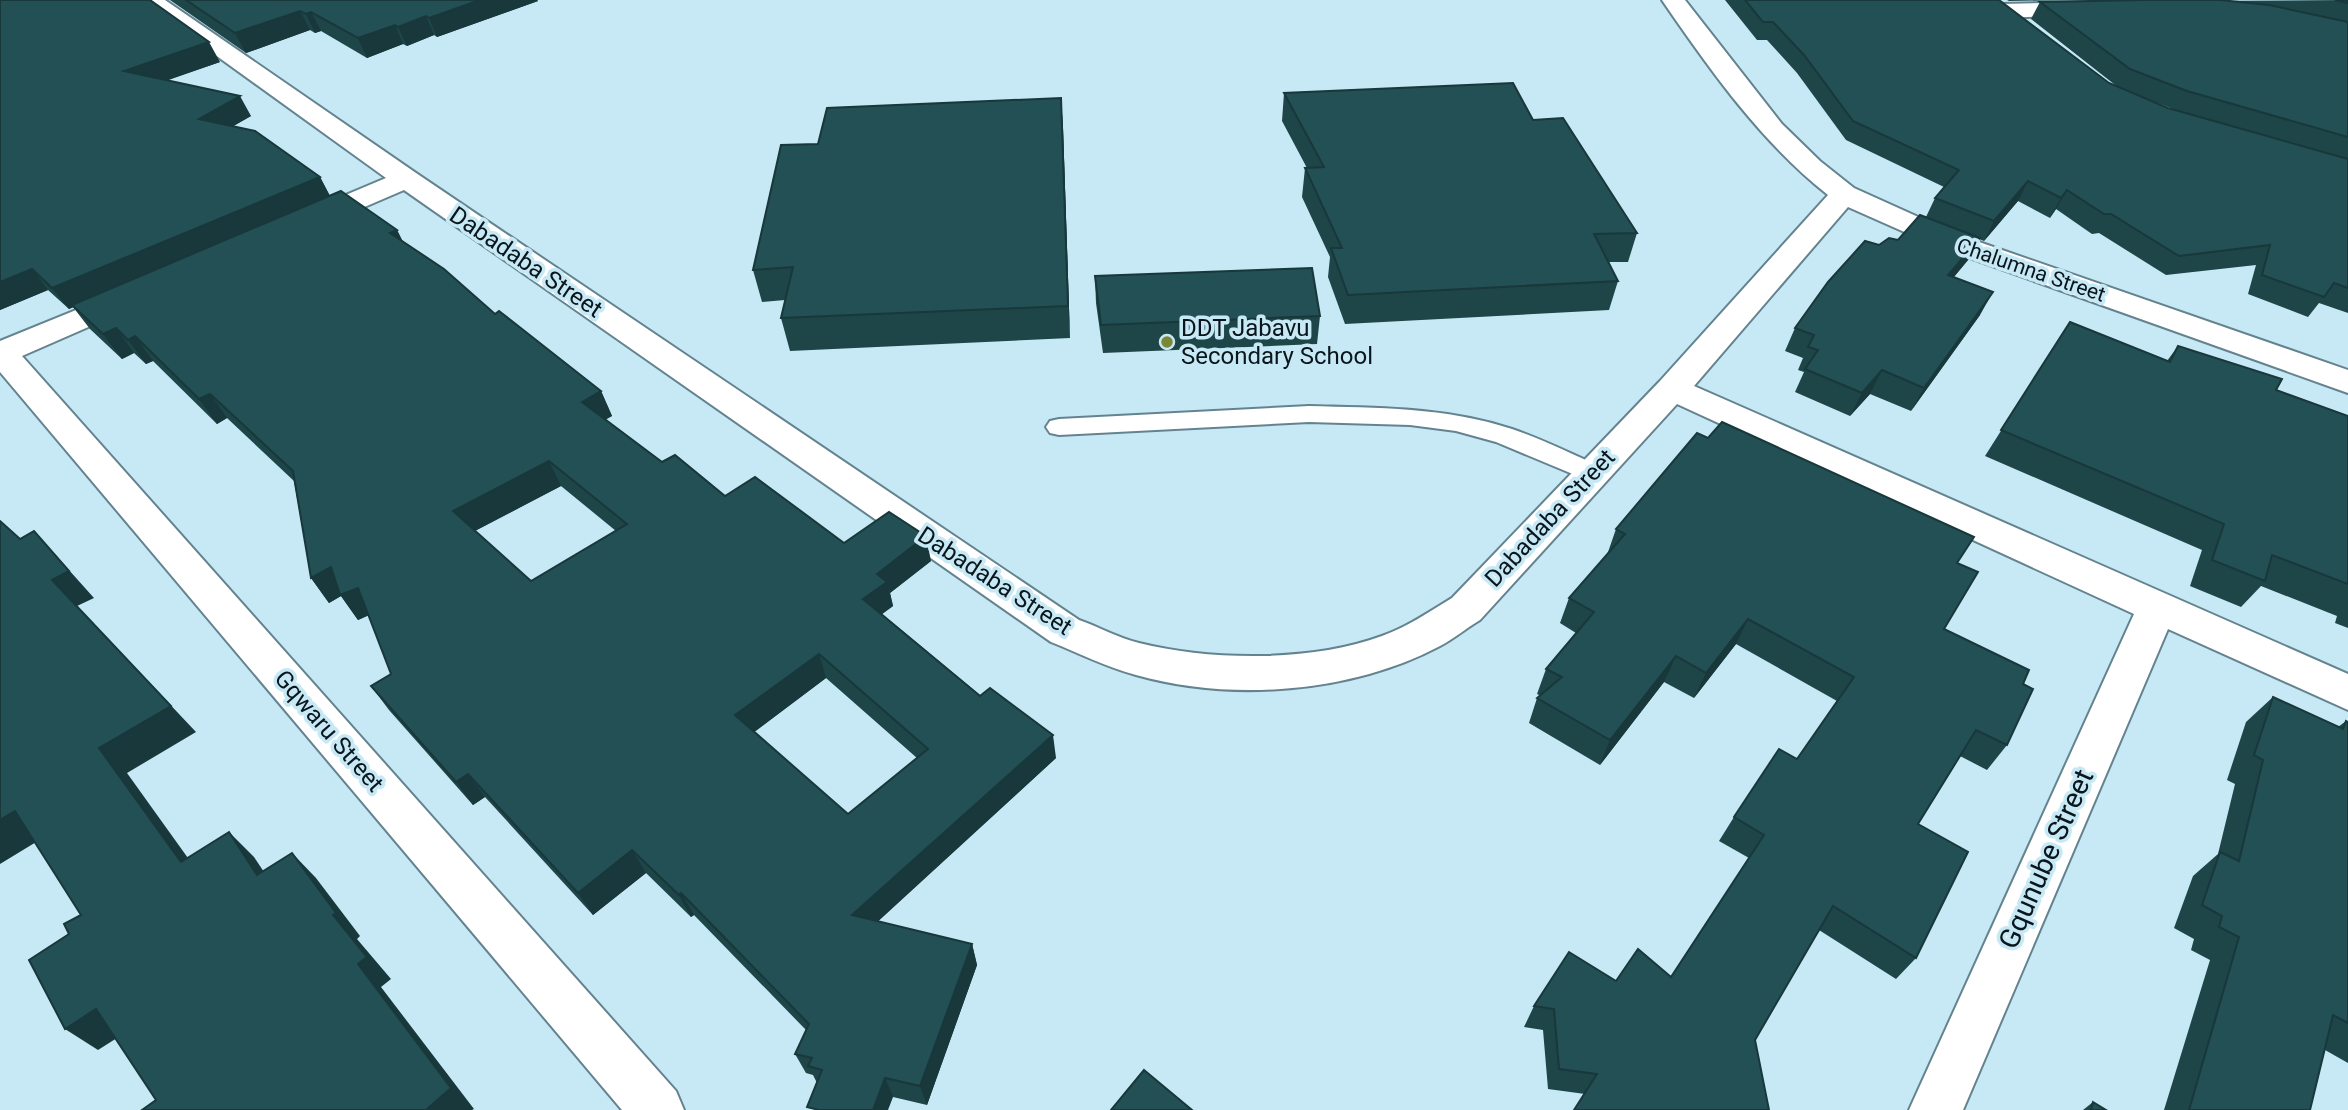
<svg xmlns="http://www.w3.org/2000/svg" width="2348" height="1110" font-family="Roboto,sans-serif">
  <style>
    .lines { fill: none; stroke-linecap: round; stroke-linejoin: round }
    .service-casing { stroke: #64838f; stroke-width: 4 }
    .minor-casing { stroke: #64838f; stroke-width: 4 }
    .service { fill: #fff; fill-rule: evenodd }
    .minor { fill: #fff; fill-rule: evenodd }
    .wall { fill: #1e4548; fill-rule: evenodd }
    .shaded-wall { fill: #18383b }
    .building { fill: #235054; stroke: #18383b; stroke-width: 2; fill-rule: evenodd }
    .poi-dot { fill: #7a8735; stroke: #c7e9f6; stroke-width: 2.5 }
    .labels { text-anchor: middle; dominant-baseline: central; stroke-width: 7; stroke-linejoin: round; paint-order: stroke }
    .far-street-label { font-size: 21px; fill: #0a161b; stroke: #c7e9f6 }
    .street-label { font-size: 24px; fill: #0a161b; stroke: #c7e9f6 }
    .poi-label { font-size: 24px; fill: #0a161b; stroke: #c7e9f6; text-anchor: start }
    .near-street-label { font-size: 28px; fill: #0a161b; stroke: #c7e9f6 }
  </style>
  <rect width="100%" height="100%" fill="#c7e9f6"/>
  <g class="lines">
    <defs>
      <path id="service" d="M1309,406C1377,408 1446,407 1512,429C1542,439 1572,454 1601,467L1605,473L1601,479L1592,482L1496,442L1456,431L1410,425L1309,422L1059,435L1050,433L1046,427L1050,421L1059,419Z"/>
      <g id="minor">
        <path d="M139,0H165L416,173L1079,620C1099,627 1118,638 1139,643C1212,661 1311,662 1382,636C1407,627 1429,612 1452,598L1660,381L1828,195C1761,142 1710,70 1662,0H1685L1782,124L1820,161L1854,188L1956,234L2348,370V393L1936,246L1848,207L1694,386L2348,674V710L2168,629L1963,1110H1909L2134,614L1677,404L1480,620C1466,628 1454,639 1440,646C1351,693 1232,702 1136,675C1106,667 1079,653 1051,642L404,190L318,227L308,230L298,227L293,221L298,215L386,178Z"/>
        <path d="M2090,2L2098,4L2102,9L2098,14L2001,18L1993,16L1989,11L1993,6L2001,4Z"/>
        <path d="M130,288L141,290L146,297L141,304L22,356L676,1091L684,1110H622L0,372V341Z"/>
      </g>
    </defs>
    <use href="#service" class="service-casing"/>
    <use href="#minor" class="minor-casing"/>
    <use href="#service" class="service"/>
    <use href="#minor" class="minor"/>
  </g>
  <g class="wall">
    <path d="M0,0L220,62L167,80L251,116L233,126L320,177L330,196L397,230L403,242L495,314L601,391L612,416L605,419L662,462L725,496L844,543L931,561L890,593L893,606L882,614L1056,758L878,921L972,944L977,965L927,1105L893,1097L817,1083L813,1075L806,1073L795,1054L806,1030L694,915L691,917L646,873L593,915L485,797L473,805L389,710L371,686L391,674L369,615L358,620L341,596L329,603L311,578L294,481L227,418L217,424L153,361L146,364L134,353L122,359L90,329L73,307L69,309L48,290L0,310ZM561,486L616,531L531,581L475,531ZM826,678L917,758L848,814L754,732Z"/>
    <path d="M170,0H537L538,1L437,37L434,35L407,46L403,44L367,58L321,31L315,33L310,30L246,53Z"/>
    <path d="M1725,0H1999L2109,83L2168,108L2241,129L2176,110L2119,88L2031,19L2040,2L2348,0V313L2319,303L2308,317L2248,294L2256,265L2166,275L2099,233L2092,234L2056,209L2050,218L2018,201L1984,241L1979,239L1968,260L1954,277L1980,315L1911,411L1870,394L1850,416L1795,392L1804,372L1798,370L1803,358L1785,351L1795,328L1879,245L1898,240L1926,217L1935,198L1944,187L1846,140L1797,73L1767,40H1757Z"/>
    <path d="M2007,0H2074L2009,1Z"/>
    <path d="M1284,93L1533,120L1637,233L1628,262H1609L1618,281L1609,310L1345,324L1328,277L1330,257L1302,197L1305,168H1307L1282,121Z"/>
    <path d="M1061,98L1063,128L1070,338L790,351L781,318L785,300L762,302L753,270L818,144Z"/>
    <path d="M1095,276L1320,316L1317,344L1103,353L1096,303Z"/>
    <path d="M2070,322L2167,361L2178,346L2276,390L2348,416V628L2335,623L2337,616L2261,586L2241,607L2190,586L2202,550L1985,456Z"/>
    <path d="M1616,529L1957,563L1944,629L2023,684L2007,745L1987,770L1960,756L1918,824L1916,958L1896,979L1819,930L1585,1094L1548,1089L1543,1030L1524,1027L1534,1006L1616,981L1671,977L1749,858L1719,841L1734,817L1797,759L1837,701L1736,644L1694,698L1664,682L1600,765L1529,723L1537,698L1541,696L1537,694L1546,669L1576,633L1560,623L1569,598L1607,555Z"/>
    <path d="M2273,697L2338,727L2346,721L2348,722V1063L2325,1050L2310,1110H2164L2210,960L2191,950L2194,939L2174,928L2193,876L2218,854L2235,784L2227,780L2246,722Z"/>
    <path d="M2093,1102L2106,1110H2083Z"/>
  </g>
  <g class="shaded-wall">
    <path d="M480,0H537L538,1L437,37L429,18Z"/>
    <path d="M300,11L310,30L246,53L235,33Z"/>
    <path d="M311,12L321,31L315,33L306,14Z"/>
    <path d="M426,16L434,35L407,46L398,27Z"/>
    <path d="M395,25L403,44L367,58L358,38Z"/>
    <path d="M209,42L220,62L137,91L124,71Z"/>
    <path d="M240,96L251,116L211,139L199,119Z"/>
    <path d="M1061,98L1063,128L1070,338L1068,306Z"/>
    <path d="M320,177L331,198L69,309L52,288Z"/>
    <path d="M2028,181L2018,201L1984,241L1994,221Z"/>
    <path d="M2067,190L2056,209L2050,218L2061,198Z"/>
    <path d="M397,230L409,254L390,233Z"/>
    <path d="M1980,238L1968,260L1936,298L1948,275Z"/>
    <path d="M32,269L48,290L0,310V282Z"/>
    <path d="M1993,292L1980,315L1911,411L1924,388Z"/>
    <path d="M116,328L134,353L122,359L103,334Z"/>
    <path d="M135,336L153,361L146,364L128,340Z"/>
    <path d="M1882,370L1870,394L1850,416L1862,393Z"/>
    <path d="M601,391L612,416L593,427L582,402Z"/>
    <path d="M210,394L227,418L217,424L199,399Z"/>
    <path d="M549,461L561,486L467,535L453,511Z"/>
    <path d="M34,531L94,598L77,606L196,732L127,773L208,886L181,862L99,748Z"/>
    <path d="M926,536L931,561L890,593L893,606L870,623L863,599L877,574Z"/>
    <path d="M331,567L358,588L376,612L358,620L341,596L329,603L311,578Z"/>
    <path d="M1748,619L1736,644L1694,698L1706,673Z"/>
    <path d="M819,654L826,678L745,739L735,715Z"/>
    <path d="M1676,656L1664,682L1600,765L1610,740Z"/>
    <path d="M1053,735L1056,758L861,937L852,915Z"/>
    <path d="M468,774L485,797L473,805L456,782Z"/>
    <path d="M15,811L46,836L0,864V820Z"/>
    <path d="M229,832L254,857L282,899L257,875Z"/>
    <path d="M632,850L646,873L593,915L578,893Z"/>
    <path d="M292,853L316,878L360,936L357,939L391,979L381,987L474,1109L472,1110H428L358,964Z"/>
    <path d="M681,893L694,915L691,917L679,895Z"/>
    <path d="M972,944L977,965L927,1105L920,1086Z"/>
    <path d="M96,1009L128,1031L98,1050L65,1029Z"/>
    <path d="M885,1078L893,1097L888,1110H873Z"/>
  </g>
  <g class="building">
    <path d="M0,0H150L209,42L124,71L240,96L199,119L255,131L320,177L52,288L32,269L0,282Z"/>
    <path d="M186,0H480L429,18L426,16L398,27L395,25L358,38L311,12L306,14L300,11L235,33Z"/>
    <path d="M1745,0H1999L2109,83L2168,108L2348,159V288L2334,283L2324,297L2262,275L2270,245L2179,256L2111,214H2104L2067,190L2061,198L2028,181L1994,221L1935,198L1959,170L1853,121L1804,55L1773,22H1763Z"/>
    <path d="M2144,0H2220L2269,5L2348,22V137L2187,91L2130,69L2040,2Z"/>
    <path d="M2335,0H2348V3Z"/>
    <path d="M1513,83L1533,120L1563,118L1637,233L1594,234L1618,281L1348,295L1331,248H1342L1305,168L1324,167L1284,93Z"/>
    <path d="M1061,98L1068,306L781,318L793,267L753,270L781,145L818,144L827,108Z"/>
    <path d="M341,191L397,230L390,233L444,269L495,314L499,311L601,391L582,402L662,462L675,455L725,496L755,477L844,543L889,512L926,536L877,574L887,582L863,599L980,696L990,688L1053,735L852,915L972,944L920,1086L885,1078L873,1110H819L807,1107L822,1070L808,1066L812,1058L795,1054L809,1024L681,893L679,895L632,850L578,893L468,774L456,782L371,686L391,674L358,588L340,595L331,567L311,578L293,471L210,394L199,399L135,336L128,340L116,328L103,334L72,305ZM549,461L627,524L531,581L453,511ZM819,654L928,749L848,814L735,715Z"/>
    <path d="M1920,215L1980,238L1948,275L1993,292L1924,388L1882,370L1862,393L1805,369L1818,350L1808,347L1814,335L1795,328L1828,282L1865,241L1879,245L1889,238L1898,240Z"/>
    <path d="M1312,268L1320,316L1101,325L1095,276Z"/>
    <path d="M2070,322L2170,362L2178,346L2282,379L2276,390L2348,416V584L2272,555L2265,581L2212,560L2224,524L2001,430Z"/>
    <path d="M1722,422L1974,537L1957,563L1978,572L1944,629L2029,670L2023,684L2033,689L2007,745L1976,730L1918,824L1968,852L1916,958L1833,906L1755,1040L1769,1110H1574L1597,1074L1559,1069L1554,1009L1534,1006L1569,952L1616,981L1638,949L1671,977L1764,835L1734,817L1779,749L1797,759L1854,677L1748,619L1706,673L1676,656L1610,740L1537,698L1562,677L1546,669L1594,612L1569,598L1625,534L1616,529L1697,433L1708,438Z"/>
    <path d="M0,521L20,539L34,531L69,571L52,580L171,706L99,748L181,862L229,832L257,875L292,853L336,913L333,915L367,957L358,964L451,1088L427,1109L428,1110H142L156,1100L96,1009L65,1029L29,960L69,934L64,924L81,915L15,811L0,820Z"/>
    <path d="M2273,697L2343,729L2346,721L2348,722V1023L2333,1015L2310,1110H2189L2239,937L2219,927L2222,916L2202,905L2220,852L2239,861L2263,760L2254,755Z"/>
    <path d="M1144,1070L1192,1110H1111Z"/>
    <path d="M2093,1102L2106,1110H2091Z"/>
  </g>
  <circle class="poi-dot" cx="1167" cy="342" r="7"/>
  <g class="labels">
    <g class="far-street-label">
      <text transform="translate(2031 270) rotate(19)">Chalumna Street</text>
    </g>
    <g class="street-label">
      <text transform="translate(526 262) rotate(34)">Dabadaba Street</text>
      <text transform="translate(1550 518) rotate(-47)">Dabadaba Street</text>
      <text transform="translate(995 581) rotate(33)">Dabadaba Street</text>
      <text transform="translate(329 731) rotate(49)">Gqwaru Street</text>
    </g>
    <g class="poi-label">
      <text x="1181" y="328">DDT Jabavu<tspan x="1181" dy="28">Secondary School</tspan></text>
    </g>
    <g class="near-street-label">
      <text transform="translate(2046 859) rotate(-66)">Gqunube Street</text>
    </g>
  </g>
</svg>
